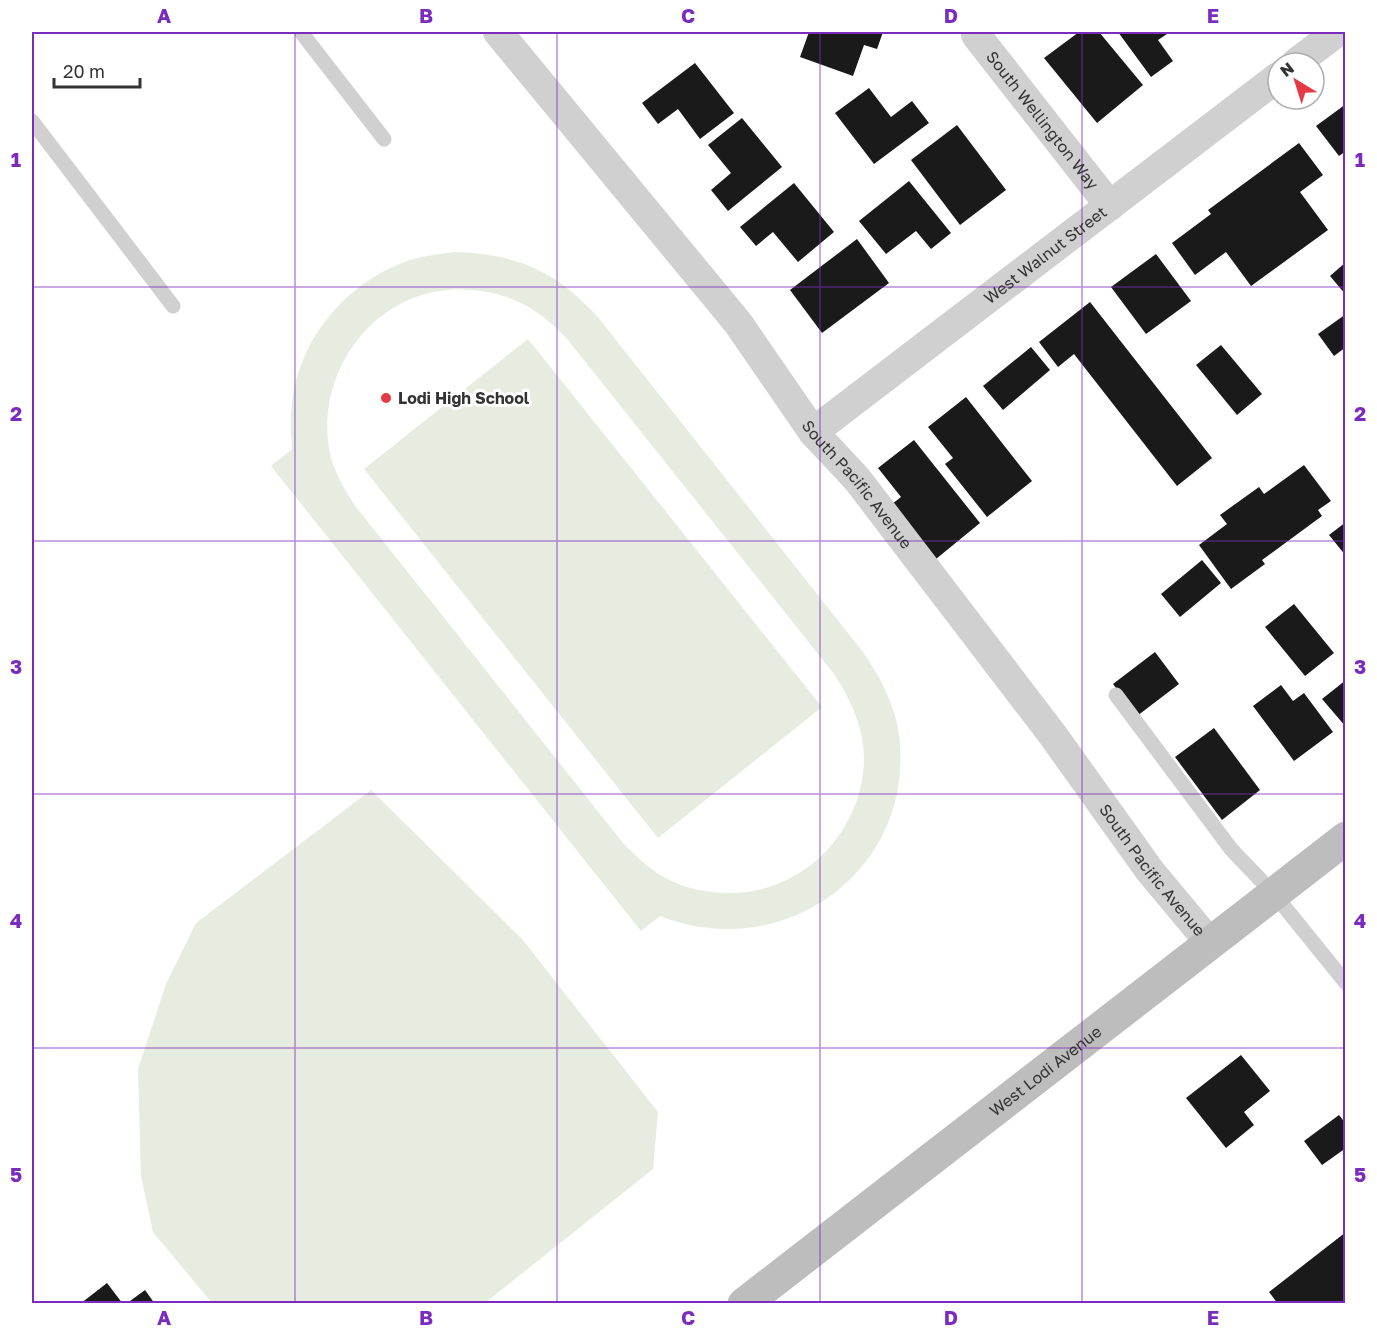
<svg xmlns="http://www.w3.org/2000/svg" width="1377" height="1335" font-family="'Golos Text',sans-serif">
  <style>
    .green { fill: #e6ecdf; fill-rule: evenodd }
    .building { fill: #1a1a1a }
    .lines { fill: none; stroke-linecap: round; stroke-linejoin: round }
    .service { stroke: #d0d0d0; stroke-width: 15 }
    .minor { stroke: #d0d0d0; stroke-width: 30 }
    .secondary { stroke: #bdbdbd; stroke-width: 33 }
    .grid { fill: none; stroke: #7b2cbf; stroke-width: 1.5; stroke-opacity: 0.55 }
    .poi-dot { fill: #e63946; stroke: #fff; stroke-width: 2 }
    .labels { text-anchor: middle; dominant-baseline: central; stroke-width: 6; stroke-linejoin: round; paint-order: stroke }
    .street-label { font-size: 16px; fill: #333; stroke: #fff }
    .poi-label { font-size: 16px; font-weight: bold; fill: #333; stroke: #fff; text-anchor: start }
    .neatline { fill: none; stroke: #7b2cbf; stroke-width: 2 }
    .grid-label { font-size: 20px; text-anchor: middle; font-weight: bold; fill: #7b2cbf }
  </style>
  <rect width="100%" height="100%" fill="#fff"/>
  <g class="green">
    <path d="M456,252C519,255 554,270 597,316L863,652C880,677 895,704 899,735C916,870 784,965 660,916L641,931L271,466L292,449C291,434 290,419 292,403C299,341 343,286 402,263C419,256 438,254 456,252ZM457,289C507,291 534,304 568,340L834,674C852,701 865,731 864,764C859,842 791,902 712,892C693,890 673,884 657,873C644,864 634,854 623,843L356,507C344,489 333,471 329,449C319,385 355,319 416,297C430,292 443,290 457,289Z"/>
    <path d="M528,339L822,707L658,838L364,469Z"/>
    <path d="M371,790L522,939L658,1112L653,1169L485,1303H212L153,1232L141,1176L138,1069L166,984L196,923Z"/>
  </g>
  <g class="building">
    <path d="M809,32H883L877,49L864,45L853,76L800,57Z"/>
    <path d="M1079,32H1099L1143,85L1097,123L1044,58Z"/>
    <path d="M1118,32H1170L1158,40L1173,61L1151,77Z"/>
    <path d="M695,63L734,113L700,139L678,109L658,124L642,103Z"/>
    <path d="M869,88L891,117L912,101L929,123L874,164L835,113Z"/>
    <path d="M1346,104V151L1339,156L1316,126Z"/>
    <path d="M742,118L782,167L728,211L711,190L731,173L708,145Z"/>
    <path d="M957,125L1006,190L960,225L911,160Z"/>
    <path d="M1299,143L1323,175L1300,192L1328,230L1251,286L1226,252L1195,275L1172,243L1211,214L1208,210Z"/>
    <path d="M909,181L951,233L931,249L916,231L886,254L859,221Z"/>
    <path d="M794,183L834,232L798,262L773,232L756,246L740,227Z"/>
    <path d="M857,239L889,283L822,333L790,290Z"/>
    <path d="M1156,254L1191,301L1146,334L1111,287Z"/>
    <path d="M1346,262V295L1330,276Z"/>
    <path d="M1090,302L1212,458L1177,486L1074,354L1058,367L1039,342Z"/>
    <path d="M1346,314V347L1334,356L1318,334Z"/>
    <path d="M1221,345L1262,394L1237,415L1196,365Z"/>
    <path d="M1031,347L1050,370L1003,410L983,386Z"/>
    <path d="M966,397L1032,481L987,517L945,464L953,458L928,427Z"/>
    <path d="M914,440L980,523L936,559L892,504L901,497L878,468Z"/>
    <path d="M1304,465L1331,501L1318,510L1322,516L1262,560L1265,564L1231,589L1199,545L1227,524L1220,515L1259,487L1264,494Z"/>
    <path d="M1346,522V556L1329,535Z"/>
    <path d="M1202,560L1221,583L1180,617L1161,594Z"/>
    <path d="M1294,604L1334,653L1305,676L1265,627Z"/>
    <path d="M1155,652L1179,684L1137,716L1113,684Z"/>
    <path d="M1346,680V727L1322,699Z"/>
    <path d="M1281,685L1293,701L1304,693L1333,732L1294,761L1253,706Z"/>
    <path d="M1214,728L1260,790L1222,820L1175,757Z"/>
    <path d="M1241,1055L1270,1091L1244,1112L1254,1125L1226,1148L1186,1098Z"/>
    <path d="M1339,1115L1346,1124V1148L1322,1165L1304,1141Z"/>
    <path d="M1346,1232V1304H1278L1269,1292Z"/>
    <path d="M107,1283L123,1304H80Z"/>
    <path d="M145,1290L155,1304H126Z"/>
  </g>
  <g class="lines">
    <g class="service">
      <path d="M301,32L384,139"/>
      <path d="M32,121L173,306"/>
      <path d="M1116,695L1231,849L1274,894L1346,983"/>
    </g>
    <g class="minor">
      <path id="s1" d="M498,32L738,323L813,432L857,479L1052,734L1150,871L1210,943"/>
      <path id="s2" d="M976,35L1110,206"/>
      <path d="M1296,63L1337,32"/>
      <path id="s3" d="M813,432L1278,77"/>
    </g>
    <path class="secondary" id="s4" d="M744,1304L1346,838"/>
  </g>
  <path class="grid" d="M295,32V1304M557,32V1304M820,32V1304M1082,32V1304M32,287H1346M32,541H1346M32,794H1346M32,1048H1346"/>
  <circle class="poi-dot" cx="386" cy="398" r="6"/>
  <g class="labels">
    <g class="street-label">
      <text stroke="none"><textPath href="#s2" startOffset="108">South Wellington Way</textPath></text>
      <text stroke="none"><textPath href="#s3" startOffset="292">West Walnut Street</textPath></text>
      <text stroke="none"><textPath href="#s1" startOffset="578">South Pacific Avenue</textPath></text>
      <text stroke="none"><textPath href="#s1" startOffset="1064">South Pacific Avenue</textPath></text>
      <text stroke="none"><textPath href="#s4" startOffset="381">West Lodi Avenue</textPath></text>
    </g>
    <g class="poi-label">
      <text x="398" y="398">Lodi High School</text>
    </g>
  </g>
  <rect width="1377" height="1335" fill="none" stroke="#ffffff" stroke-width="66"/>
  <g transform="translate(1296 81) rotate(322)"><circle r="28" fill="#ffffff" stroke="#adadad" stroke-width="1.5"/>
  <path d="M0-4.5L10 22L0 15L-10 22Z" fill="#e63946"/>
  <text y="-9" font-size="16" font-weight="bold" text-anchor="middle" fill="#333333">N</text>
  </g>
  <path d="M54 78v9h86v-9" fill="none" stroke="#333333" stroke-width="3"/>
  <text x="63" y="78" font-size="18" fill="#333333" stroke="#ffffff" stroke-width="4.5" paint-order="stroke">20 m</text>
  <rect x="33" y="33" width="1311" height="1269" class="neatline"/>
  <g class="grid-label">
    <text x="164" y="23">A</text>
    <text x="426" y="23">B</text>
    <text x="688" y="23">C</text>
    <text x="951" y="23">D</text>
    <text x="1213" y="23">E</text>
    <text x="16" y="167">1</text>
    <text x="1360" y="167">1</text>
    <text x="16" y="421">2</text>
    <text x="1360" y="421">2</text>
    <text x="16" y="674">3</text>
    <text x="1360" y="674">3</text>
    <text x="16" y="928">4</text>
    <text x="1360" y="928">4</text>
    <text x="16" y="1182">5</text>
    <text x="1360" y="1182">5</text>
    <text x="164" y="1325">A</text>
    <text x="426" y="1325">B</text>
    <text x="688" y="1325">C</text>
    <text x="951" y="1325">D</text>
    <text x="1213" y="1325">E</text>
  </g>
</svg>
